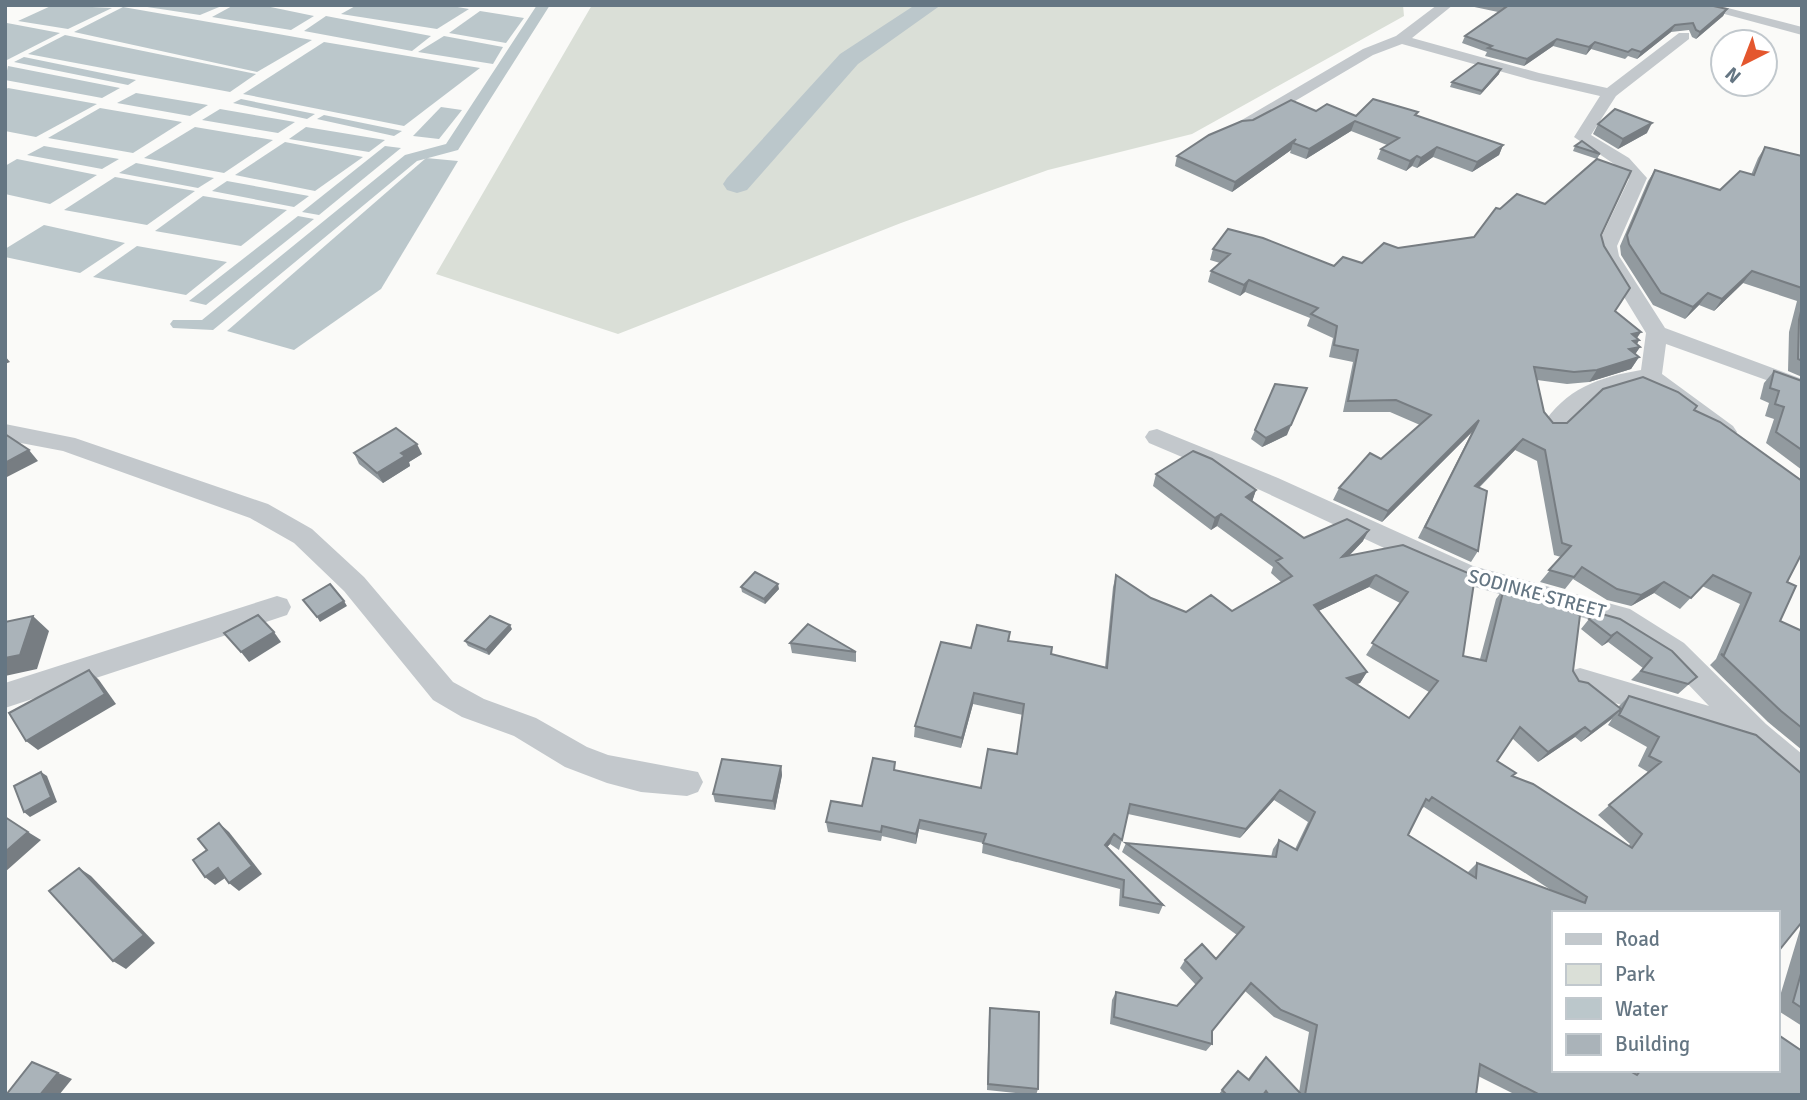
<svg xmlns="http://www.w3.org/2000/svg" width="1807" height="1100" font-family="Signika,sans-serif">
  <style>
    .green { fill: #dadfd7 }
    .water { fill: #bbc7cb }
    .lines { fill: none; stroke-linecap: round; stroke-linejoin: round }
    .canal { fill: #bbc7cb; fill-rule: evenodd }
    .river { fill: #bbc7cb; fill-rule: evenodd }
    .street { fill: #c3c8cc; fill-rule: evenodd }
    .wall { fill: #929a9f; fill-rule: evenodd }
    .shaded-wall { fill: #777d82 }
    .building { fill: #aab3b9; stroke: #777d82; stroke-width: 2; fill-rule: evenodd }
    .labels { text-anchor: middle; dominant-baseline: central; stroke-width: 7; stroke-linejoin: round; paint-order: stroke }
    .street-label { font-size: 19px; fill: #657683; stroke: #fff }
  </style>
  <rect width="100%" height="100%" fill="#fafaf8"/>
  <path class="green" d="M592,5H1403L1404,16L1192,134L1048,170L901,223L618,334L436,274Z"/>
  <g class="water">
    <path d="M53,5L112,8L68,29L18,21Z"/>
    <path d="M134,5H224L200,15Z"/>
    <path d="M234,5H261L314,16L291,30L212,17Z"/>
    <path d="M357,5H446L469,9L437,29L341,14Z"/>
    <path d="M123,7L312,40L257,72L74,32Z"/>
    <path d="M480,11L524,18L506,43L449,33Z"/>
    <path d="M326,16L431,36L412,51L304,31Z"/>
    <path d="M7,23L60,33L5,61Z"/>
    <path d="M65,35L256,74L230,92L28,54Z"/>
    <path d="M444,36L503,47L493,64L418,52Z"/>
    <path d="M324,42L480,68L404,126L243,94Z"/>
    <path d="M24,57L136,80L128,85L14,62Z"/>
    <path d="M8,66L120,88L102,98L5,80Z"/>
    <path d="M8,88L97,104L36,137L5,131V90Z"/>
    <path d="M136,93L208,105L190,116L117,103Z"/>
    <path d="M241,99L315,114L307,119L233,103Z"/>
    <path d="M441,107L462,110L439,139L413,136Z"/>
    <path d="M100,108L182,122L133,153L48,138Z"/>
    <path d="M220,109L295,122L278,133L202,120Z"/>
    <path d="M324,115L402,131L394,136L317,119Z"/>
    <path d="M195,127L273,140L224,173L144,158Z"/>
    <path d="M306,127L385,140L369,152L289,139Z"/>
    <path d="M285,142L363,157L315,191L235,175Z"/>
    <path d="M44,146L119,159L102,169L27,155Z"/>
    <path d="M385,146L401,148L319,215L302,212Z"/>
    <path d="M426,158L458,161L381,289L294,350L227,331Z"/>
    <path d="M17,159L97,175L50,204L5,194V166Z"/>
    <path d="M136,163L214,178L198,188L119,173Z"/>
    <path d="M115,177L195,191L147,225L64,210Z"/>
    <path d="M227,181L309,196L294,207L212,191Z"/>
    <path d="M203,196L287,210L241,246L155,231Z"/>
    <path d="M298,216L314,219L206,305L189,301Z"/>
    <path d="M44,225L125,243L80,273L5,257V249Z"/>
    <path d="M137,246L227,262L186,295L93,277Z"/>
  </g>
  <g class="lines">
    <path class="canal" d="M537,5H550L458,150L417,161L213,330L173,328L170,324L173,320H202L405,155L446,144Z"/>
    <path class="river" d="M915,5H941L858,64L747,190L737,193L727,190L723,184L727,178L840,54Z"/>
    <g class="street">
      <path d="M1437,5H1453L1412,38L1539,73L1607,88L1679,33H1689V39L1616,96L1591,135L1629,158L1647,178L1617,246L1619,256L1665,328L1802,379V393L1666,344L1662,374L1733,426L1737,432L1733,438H1717L1647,384C1606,390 1587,398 1562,432H1546L1542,426C1565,389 1599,377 1641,370L1646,333L1599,256L1597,246L1629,179L1617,166L1574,137L1600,96L1531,80L1402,44L1373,55L1249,128H1237L1235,124L1363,49L1396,36Z"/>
      <path d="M1691,5H1716L1802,27V35Z"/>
      <path d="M5,424L75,438L268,504L312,529L364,577L453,682L484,699L536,718L587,747L608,755L698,772L703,782L698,792L687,796L641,792L607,783L565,767L514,736L462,717L433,700L344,591L294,543L250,518L63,451L5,440Z"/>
      <path d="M1157,429L1278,478L1473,566L1630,609L1684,643L1766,724L1802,754V788L1791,784L1744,743L1570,689L1565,680L1570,671L1580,668L1709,706L1664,659L1612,626L1457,582L1260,490L1149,443L1145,437L1149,431Z"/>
      <path d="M277,596L287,599L291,607L287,615L5,708V683Z"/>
    </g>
  </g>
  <g class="wall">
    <path d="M1465,5H1709L1727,9L1723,16L1696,39L1692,37L1689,30L1671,32L1637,59L1628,56L1625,59L1591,49L1586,55L1553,46L1524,66L1485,56L1487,52L1462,43L1465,36L1498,12Z"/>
    <path d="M1499,74L1480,95L1450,87L1452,82Z"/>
    <path d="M1316,111L1356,116H1416L1503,145L1499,155L1472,172L1433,157L1417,168L1412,166L1406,171L1377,159L1381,149L1387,145L1351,131L1306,159L1290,153L1291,150L1232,192L1175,166L1177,156L1253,120Z"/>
    <path d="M1598,124L1647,133L1618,149L1593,134Z"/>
    <path d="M1575,146L1600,154L1597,159L1573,151Z"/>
    <path d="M1765,147L1802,156V377L1788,371L1789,332L1797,301L1743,283L1714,311L1699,305L1685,319L1653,305L1621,255L1620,246L1648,181L1655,170L1720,190L1751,175L1758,158Z"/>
    <path d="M1500,209L1601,235L1615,311L1639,340L1637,344L1640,347L1635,354L1639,357L1631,369L1589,382L1567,384L1537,380L1544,412L1553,423H1567L1694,410L1787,582L1780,621L1802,631V750L1768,722L1710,665L1716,659L1740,604L1702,586L1680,609L1654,593L1631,606L1607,600L1573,579L1565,589L1540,582L1561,557L1554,555L1537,461L1515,450L1479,488L1478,551L1471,562L1418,538L1472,432L1382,522L1333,500L1339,488L1381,459L1420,425L1390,412H1343L1353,362L1329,357L1333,338L1307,326L1310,318L1245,292L1240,296L1208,282L1211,271L1220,263L1210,260L1213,249L1334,266L1362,263L1398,248L1474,237Z"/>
    <path d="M1774,371L1802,381V470L1766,443L1774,419L1765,416L1769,403L1760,399L1764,383Z"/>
    <path d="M1255,430L1287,435L1262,447L1251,439Z"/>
    <path d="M354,453L422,454L409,462L410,466L383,483L359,464Z"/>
    <path d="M1156,474L1256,490L1252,501L1304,538L1363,541L1349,556L1403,545L1463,656L1480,659L1496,599L1504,588L1554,605L1573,671L1579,681L1618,707L1629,696L1802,774V1026L1777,1010V1006L1802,923L1553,913V1070L1632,1072L1634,1070H1777L1802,1095H1516L1478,1076L1476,1095H1218L1238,1071L1248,1079L1259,1064L1266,1057L1299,1092L1309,1032L1274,1017L1245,991L1212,1031V1044L1206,1051L1110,1024L1112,1000L1116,992L1177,1006L1196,985L1180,968L1185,960L1216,959L1237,935L1122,852L1126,843L1271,857L1273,849L1279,840L1295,849L1308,822L1274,800L1240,838L1128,814L1122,840L1119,850L1110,844L1107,847L1163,905L1159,914L1119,906L1120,889L982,853L983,843L919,829L916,844L882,836L881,841L828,832L826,822L862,806L895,771L981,788L1017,754L1023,715L973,704L961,748L914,737L915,726L971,648L1010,632L1009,641L1051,654L1105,667L1113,587L1116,575L1151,598L1186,612L1232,611L1281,582L1271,573L1273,567L1217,526L1211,530L1153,486ZM1369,587L1400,603L1366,655L1429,692L1409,718L1357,684L1360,683L1367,672L1318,611ZM1612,719L1608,725L1647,747L1638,766L1648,772L1598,815L1630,844L1628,846L1513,776L1497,761L1512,738L1538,762L1575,737L1581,742ZM1424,807L1551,890L1477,863L1467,873L1408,835L1420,810Z"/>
    <path d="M741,587L779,589L765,604L742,592Z"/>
    <path d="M1598,613L1697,677L1678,694L1631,680L1643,668L1608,642L1602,646L1581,629L1589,619Z"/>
    <path d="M512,629L489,655L468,646L465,641Z"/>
    <path d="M790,643L856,652V662L792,653Z"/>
    <path d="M781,766L782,775L775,810L715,802L713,794Z"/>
    <path d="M990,1008L1038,1089L1036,1095L987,1090L989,1014Z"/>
  </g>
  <g class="shaded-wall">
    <path d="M1727,9L1723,16L1696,39L1700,32Z"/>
    <path d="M1675,25L1671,32L1637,59L1641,52Z"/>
    <path d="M1557,39L1553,46L1524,66L1527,59Z"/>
    <path d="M1595,42L1591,49L1586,55L1589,47Z"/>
    <path d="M1501,69L1499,74L1480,95L1482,91Z"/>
    <path d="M1355,121L1351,131L1306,159L1309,149Z"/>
    <path d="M1652,123L1647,133L1618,149L1623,139Z"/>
    <path d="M1296,139L1293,143L1291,150L1232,192L1235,182Z"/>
    <path d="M1503,145L1499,155L1472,172L1477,162Z"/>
    <path d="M1437,147L1433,157L1417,168L1421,158Z"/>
    <path d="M1417,156L1412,166L1406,171L1410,161Z"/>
    <path d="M1752,271L1743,283L1714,311L1722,299Z"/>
    <path d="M1249,280L1245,292L1240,296L1244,285Z"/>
    <path d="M1708,293L1699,305L1685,319L1693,307Z"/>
    <path d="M1641,332L1635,341L1639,340L1634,349L1640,347L1632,359L1621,361L1632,334Z"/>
    <path d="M5,356L10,362L5,364Z"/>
    <path d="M1639,357L1631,369L1589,382L1597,370Z"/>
    <path d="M1307,388L1287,435L1262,447L1266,438Z"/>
    <path d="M1479,420L1472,432L1382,522L1388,511Z"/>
    <path d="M1523,439L1515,450L1468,498L1475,486Z"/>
    <path d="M417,444L422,454L409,462L410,466L383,483L377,473L401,453Z"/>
    <path d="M29,450L38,461L5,478V463Z"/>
    <path d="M1256,490L1252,502L1246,497Z"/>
    <path d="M1221,514L1217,526L1211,530L1215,518Z"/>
    <path d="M1369,530L1363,541L1336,569L1342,557Z"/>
    <path d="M1376,575L1369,587L1308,616L1314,605Z"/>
    <path d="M1664,582L1654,593L1631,606L1641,595Z"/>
    <path d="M778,584L779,589L765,604L764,599Z"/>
    <path d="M344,601L347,606L320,622L317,617Z"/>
    <path d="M33,616L49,631L37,669L5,676V658Z"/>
    <path d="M510,625L512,629L489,655L486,650Z"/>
    <path d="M274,632L281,642L249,662L241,652Z"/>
    <path d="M1617,632L1608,642L1602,646L1611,636Z"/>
    <path d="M89,670L99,680L116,704L38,750L26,741Z"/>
    <path d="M1367,672L1360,683L1341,689L1347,678Z"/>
    <path d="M974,693L973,704L961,748L962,738Z"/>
    <path d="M1621,709L1610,720L1581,742L1591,732Z"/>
    <path d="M1585,727L1575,737L1538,762L1548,752Z"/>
    <path d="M781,766L782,775L775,810L773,801Z"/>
    <path d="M41,772L47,776L57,802L30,817L24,812Z"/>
    <path d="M1280,790L1274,800L1240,838L1246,829Z"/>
    <path d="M920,820L919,829L916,844V834Z"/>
    <path d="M219,823L229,832L262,874L239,891L229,883Z"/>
    <path d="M28,832L41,840L5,872V852Z"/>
    <path d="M1114,834L1110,844L1101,854L1105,845Z"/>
    <path d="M79,868L91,876L155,943L126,969L113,961Z"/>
    <path d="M218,868L228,876L215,885L205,877Z"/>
    <path d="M47,1068L72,1079L59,1095H40Z"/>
  </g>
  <g class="building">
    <path d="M1500,5H1709L1727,9L1700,32L1696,30L1693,23L1675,25L1641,52L1632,49L1628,52L1595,42L1589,47L1557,39L1527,59L1488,48L1492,46L1465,36L1506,7Z"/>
    <path d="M1478,63L1501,69L1482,91L1452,82Z"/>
    <path d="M1373,99L1418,112L1415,115L1503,145L1477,162L1437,147L1421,158L1417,156L1410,161L1381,149L1399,138L1355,121L1309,149L1293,143L1296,139L1235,182L1177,156L1209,135L1242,121L1253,120L1291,100L1316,111L1327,104L1356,116Z"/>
    <path d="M1615,109L1652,123L1623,139L1598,124Z"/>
    <path d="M1582,141L1600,154L1575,146Z"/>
    <path d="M1765,147L1802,156V288L1752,271L1722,299L1708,293L1693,307L1661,293L1629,244L1627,235L1655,170L1720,190L1740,171L1754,175Z"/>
    <path d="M1597,159L1631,171L1601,235L1604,246L1630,288L1615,311L1641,332L1632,334L1639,340L1633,341L1640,347L1629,349L1639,357L1597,370L1574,372L1534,367L1544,412L1553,423H1567L1603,389L1643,377L1678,392L1697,406L1694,410L1720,422L1802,481V553L1787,582L1796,586L1780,621L1802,631V728L1781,711L1721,654L1724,655L1751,593L1713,575L1691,598L1664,582L1641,595L1617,589L1582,567L1574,577L1549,570L1571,546L1562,543L1545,450L1523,439L1475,486L1487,491L1478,551L1425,527L1479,420L1388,511L1339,488L1370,453L1381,459L1431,415L1396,400L1348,401L1358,350L1334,345L1337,326L1311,314L1318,308L1249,280L1244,285L1211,271L1230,254L1213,249L1228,229L1263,238L1334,266L1343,257L1362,263L1384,243L1398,248L1474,237L1496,208L1500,209L1517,194L1545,204Z"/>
    <path d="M1802,307V361L1798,359L1799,320Z"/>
    <path d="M1774,371L1802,381V450L1776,432L1784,407L1775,404L1779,391L1770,388Z"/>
    <path d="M1275,384L1307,388L1291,425L1266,438L1255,430Z"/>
    <path d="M396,428L417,444L401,453L405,456L377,473L354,453Z"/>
    <path d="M5,434L29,450L5,463Z"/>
    <path d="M1193,451L1212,459L1256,490L1246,497L1304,538L1347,519L1369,530L1342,557L1403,545L1475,576L1463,656L1486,661L1504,588L1530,597L1533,593L1559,600L1554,605L1580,615L1573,671L1579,681L1588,683L1621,709L1591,732L1585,727L1548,752L1520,727L1497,761L1516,773L1512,776L1533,784L1632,848L1642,834L1609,805L1661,762L1649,756L1659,737L1619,715L1629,696L1756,735L1802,774V922L1777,953V913H1553V1070H1628L1637,1075L1641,1070H1777V1034L1802,1051V1095H1540L1480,1064L1476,1095H1305L1317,1025L1281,1010L1251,983L1212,1031V1044L1114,1017L1116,992L1177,1006L1202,978L1185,960L1202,944L1216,959L1244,927L1126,843L1276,857L1279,840L1297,850L1315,812L1280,790L1246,829L1130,804L1122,840L1114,834L1105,845L1163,905L1123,897L1124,880L983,843L986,834L920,820L916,834L882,826L881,832L826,822L831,801L862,806L873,758L895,762L894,770L981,788L988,749L1017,754L1024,704L974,693L962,738L915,726L941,642L971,648L977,625L1010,632L1008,641L1052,647L1051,654L1107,668L1116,575L1151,598L1186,612L1211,595L1232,611L1292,576L1276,561L1282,558L1221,514L1215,518L1156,474ZM1376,575L1408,592L1372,643L1438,681L1409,718L1347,678L1367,672L1314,605ZM1432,797L1587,897L1585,903L1477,863L1476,878L1408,835L1426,799L1429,801Z"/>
    <path d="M755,572L778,584L764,599L741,587Z"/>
    <path d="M330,584L344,601L317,617L303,600Z"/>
    <path d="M1598,613L1620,619L1672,651L1697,677L1688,684L1641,671L1652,658L1617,632L1611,636L1589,619Z"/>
    <path d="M258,615L274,632L241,652L224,633Z"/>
    <path d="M33,616L20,655L5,658V622Z"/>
    <path d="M490,616L510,625L486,650L465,641Z"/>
    <path d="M808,624L856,652L790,643Z"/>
    <path d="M89,670L105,694L26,741L9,713Z"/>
    <path d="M722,759L781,766L773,801L713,794Z"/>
    <path d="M41,772L51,797L24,812L14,786Z"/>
    <path d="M5,817L28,832L5,852Z"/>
    <path d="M219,823L252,866L229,883L218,868L205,877L193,860L207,850L198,839Z"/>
    <path d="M79,868L144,935L113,961L49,891Z"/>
    <path d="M1802,970V1008L1793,1002Z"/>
    <path d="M990,1008L1039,1012L1038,1089L988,1084Z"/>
    <path d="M1266,1057L1302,1095H1269L1266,1091L1263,1095H1227L1222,1090L1238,1071L1249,1080Z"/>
    <path d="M32,1062L58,1073L40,1095H6Z"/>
  </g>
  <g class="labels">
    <g class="street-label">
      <text transform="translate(1537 594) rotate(15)">SODINKE STREET</text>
    </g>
  </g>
  <rect width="1807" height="1100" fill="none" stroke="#657683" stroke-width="14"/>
  <rect x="1552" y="911" width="228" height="161" fill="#ffffff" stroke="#c1c8cd" stroke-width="2"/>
  <rect x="1566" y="934" width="35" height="10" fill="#c3c8cc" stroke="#c1c8cd" stroke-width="2"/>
  <text x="1615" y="946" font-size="21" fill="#657683">Road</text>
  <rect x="1566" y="964" width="35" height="21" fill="#dadfd7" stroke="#c1c8cd" stroke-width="2"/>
  <text x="1615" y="981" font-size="21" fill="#657683">Park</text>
  <rect x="1566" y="998" width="35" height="21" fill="#bbc7cb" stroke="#c1c8cd" stroke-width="2"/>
  <text x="1615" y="1016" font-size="21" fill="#657683">Water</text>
  <rect x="1566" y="1034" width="35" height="21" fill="#aab3b9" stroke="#c1c8cd" stroke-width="2"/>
  <text x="1615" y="1051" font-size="21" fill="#657683">Building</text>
  <g transform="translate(1744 63) rotate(222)"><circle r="33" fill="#ffffff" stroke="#c1c8cd" stroke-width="2"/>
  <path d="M0-5L12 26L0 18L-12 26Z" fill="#e4572e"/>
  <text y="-10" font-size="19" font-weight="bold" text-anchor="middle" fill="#657683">N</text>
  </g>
</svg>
